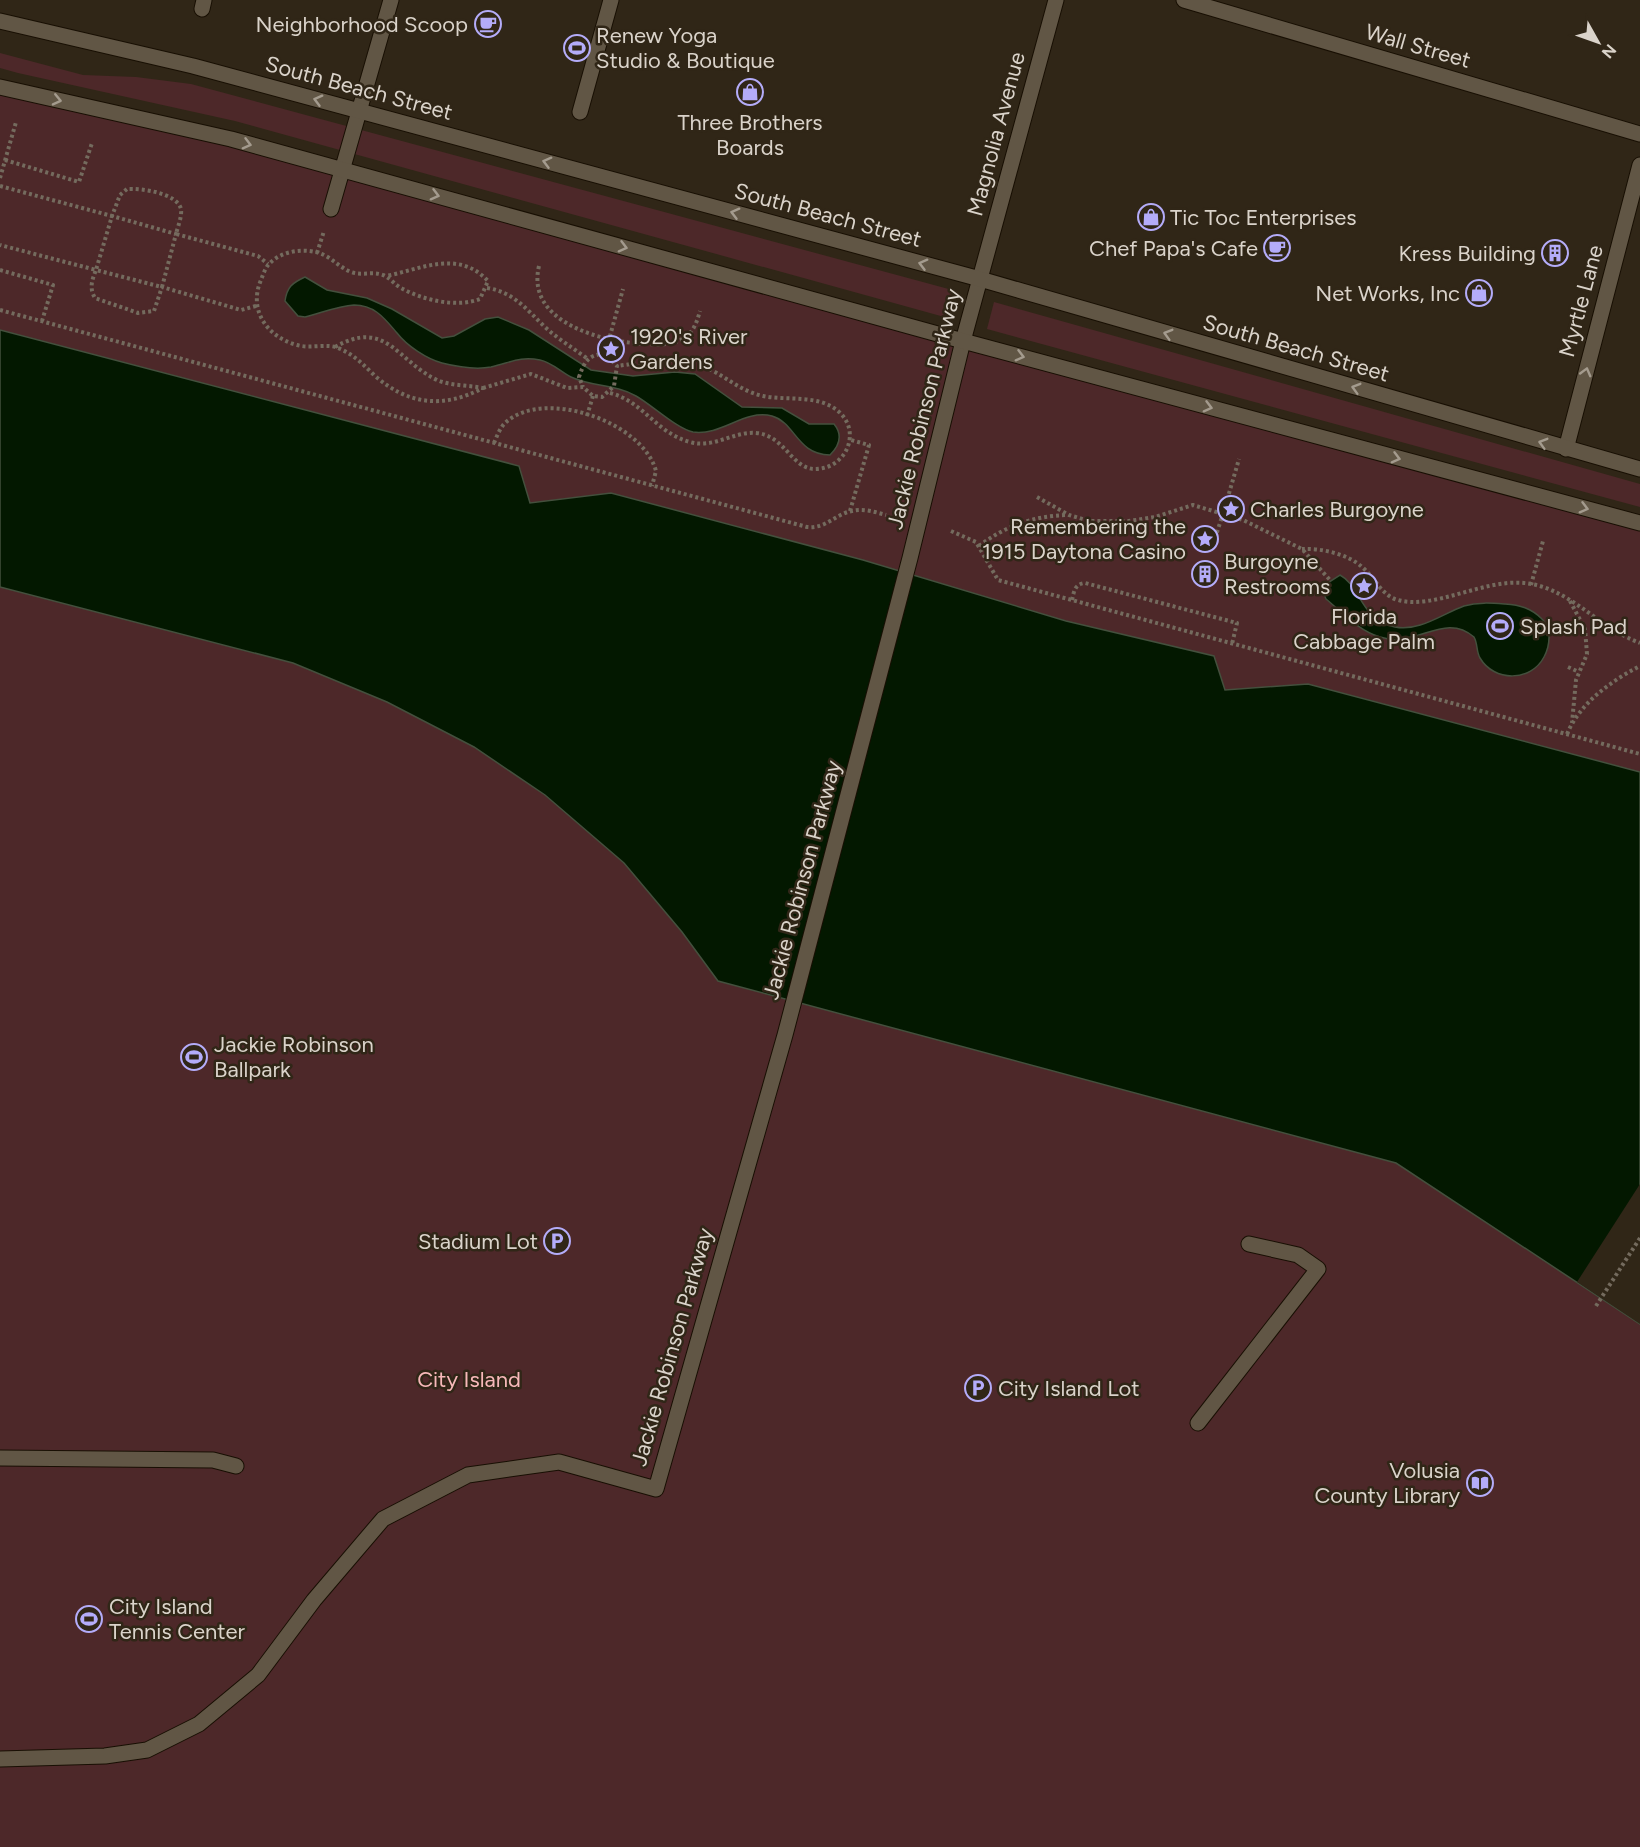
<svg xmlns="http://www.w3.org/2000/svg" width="1640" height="1847" font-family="Figtree,sans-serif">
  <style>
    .green { fill: #4d2829 }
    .water { fill: #031800; stroke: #44503d; stroke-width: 1.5 }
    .pier { fill: #302617 }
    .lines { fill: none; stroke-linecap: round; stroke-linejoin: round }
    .lane-casing { stroke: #180f03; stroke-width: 17 }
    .street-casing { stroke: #180f03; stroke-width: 17 }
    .secondary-casing { stroke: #180f03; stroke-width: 17 }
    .path { stroke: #746b5e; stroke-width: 4; stroke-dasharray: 3 3; stroke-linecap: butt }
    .lane { stroke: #615645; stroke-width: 15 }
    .street { stroke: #615645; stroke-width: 15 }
    .secondary { stroke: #615645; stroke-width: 15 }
    .oneway { stroke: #a49b8e }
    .labels { text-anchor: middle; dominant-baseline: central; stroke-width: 5; stroke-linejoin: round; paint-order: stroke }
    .poi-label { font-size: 22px; fill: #dad3ca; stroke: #302617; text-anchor: start }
    .street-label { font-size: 22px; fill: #dad3ca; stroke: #302617 }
    .park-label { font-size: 22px; fill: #f7b8b9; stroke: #302617 }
  </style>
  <rect width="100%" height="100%" fill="#302617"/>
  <g class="green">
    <path d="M0,53L83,75L136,77L191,84L956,291L948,318L235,121L18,73L0,68Z"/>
    <path d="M0,87L231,139L1640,523V772L1308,684L1224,691L1214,656L1066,621L863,560L611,493L529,503L519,466L0,330Z"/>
    <path d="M994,302L1640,484V507L987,329Z"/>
    <path d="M0,587L293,663L387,702L474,747L545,795L624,863L682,932L718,981L1396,1163L1640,1324V1847H0Z"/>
  </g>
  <g class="water">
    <path d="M305,277L327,290L367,298L392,309L442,338L454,336L485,319L498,317L529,330L591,370L633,376L675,372L695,374L742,407L782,408L809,424H834C843,435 840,445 830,455C796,454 796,423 772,416C744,409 722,436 693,432C677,429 652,405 636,396C615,384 592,387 571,377C561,372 551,362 540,360C519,356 510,363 491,367C475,370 458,367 442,363C427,359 407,346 397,333C385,319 375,305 354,305C338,306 321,313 305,317L298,316L285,301C287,287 292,283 305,277Z"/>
    <path d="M0,330L519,466L530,503L611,493L863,560L1066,621L1214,656L1225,690L1308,684L1640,772V1324L1396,1163L718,981L682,932L624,863L545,795L474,747L387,702L293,663L0,587Z"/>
    <path d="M1340,575C1361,586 1360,620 1395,627C1419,632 1442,614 1464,606C1478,602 1491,603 1505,604C1520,605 1531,608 1542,619C1552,628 1550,646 1544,657C1531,682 1494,682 1480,658C1476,651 1478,644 1474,637C1444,611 1416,649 1380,637C1359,631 1343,613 1326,599L1324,594L1326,584Z"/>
  </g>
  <path class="pier" d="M1640,1184V1324L1577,1282Z"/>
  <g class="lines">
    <defs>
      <g id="lane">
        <path d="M202,9L204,0"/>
        <path d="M580,112L611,0"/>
        <path d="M1198,1423L1318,1269L1298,1255L1249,1244"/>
        <path d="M0,1458L213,1460L236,1466"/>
      </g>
      <g id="street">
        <path d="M1184,0L1640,134"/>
        <path d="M331,209L391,0"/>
        <path d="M1566,449L1640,165"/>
        <path d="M0,1759L105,1756L147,1750L199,1724L258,1675L314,1600L383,1519L468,1475L559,1462L656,1489L785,1035L910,558L963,341L1056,0"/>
      </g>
      <g id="secondary">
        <path d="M0,21L193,66L980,279L1640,469"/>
        <path d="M0,87L231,139L963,341L1640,523"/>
      </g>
    </defs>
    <use href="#lane" class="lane-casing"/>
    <use href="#street" class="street-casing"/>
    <use href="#secondary" class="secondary-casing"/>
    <g class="path">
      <path d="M5,160L79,182L92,143"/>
      <path d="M0,178L16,122"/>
      <path d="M0,186L112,216L96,270L0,245"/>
      <path d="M317,253L324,231"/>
      <path d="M539,266C525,324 606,343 648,344C660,345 673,345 684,338C694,332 697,321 700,311"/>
      <path d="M0,270L53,285L42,321"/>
      <path d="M487,288C514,292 527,310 545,327C558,339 573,348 588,359"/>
      <path d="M256,306L241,310L162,287L154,311L138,313L95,298C89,288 92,280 96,270L162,287L176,234L112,216L120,195L127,189C141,188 177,193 181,209C182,217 178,226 176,234L258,256L268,264"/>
      <path d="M0,310L807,527C826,529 835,514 852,511C863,508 875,512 886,515"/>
      <path d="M335,347C386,318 397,361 437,380C451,386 468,385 483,388C443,409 408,405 374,375C363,364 353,354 338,348C327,343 310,349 297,345C267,337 248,310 261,280C263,275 265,268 269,264C282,250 307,247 324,255C334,260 341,268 351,272C362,276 372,271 383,275C389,277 394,284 401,288C423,300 456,308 480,299L488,281C458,249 422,269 386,276"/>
      <path d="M605,354L623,289"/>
      <path d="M483,388L531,374L567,388L583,387L593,396L602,397L614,386L617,366L605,354C589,354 584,362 579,377L583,387"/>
      <path d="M610,393C643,401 656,433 690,442C713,449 734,431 756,433C785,435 792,470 816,469C847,468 862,431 838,411C818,394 787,401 763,396C735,390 717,367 689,362C667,358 639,363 617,366"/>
      <path d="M587,416L593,396"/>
      <path d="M494,443C497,436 500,428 505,423C544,387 643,422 656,471L652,486"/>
      <path d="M1037,497L1069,515L1089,521H1129L1155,517L1193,505L1223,514L1239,459"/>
      <path d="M850,511L869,445L851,440"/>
      <path d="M951,531L976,542L998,580L1640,754"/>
      <path d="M1213,544L1223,514L1243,520L1302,549L1330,580"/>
      <path d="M979,546C1007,525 1033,516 1068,515"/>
      <path d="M1302,549C1321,548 1348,554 1362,567C1375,578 1382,596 1398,600C1434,610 1483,579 1524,583C1569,587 1597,627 1640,643"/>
      <path d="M1531,585L1543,541"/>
      <path d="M1072,600C1074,591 1075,584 1085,583L1237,623L1232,644"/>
      <path d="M1570,601L1585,629L1587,654L1576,680L1572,723"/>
      <path d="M1568,667L1579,672"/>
      <path d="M1567,734C1580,703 1611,681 1640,666"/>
      <path d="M1596,1306L1640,1238"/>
    </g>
    <use href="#lane" class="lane"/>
    <use href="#street" class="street"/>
    <use href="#secondary" class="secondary"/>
  </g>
  <defs><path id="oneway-chevron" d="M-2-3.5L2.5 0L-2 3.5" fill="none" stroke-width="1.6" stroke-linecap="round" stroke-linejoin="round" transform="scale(1.5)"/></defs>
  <g class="oneway">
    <use href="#oneway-chevron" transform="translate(57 100) rotate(13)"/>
    <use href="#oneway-chevron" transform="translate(318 100) rotate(-165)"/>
    <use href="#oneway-chevron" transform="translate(247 144) rotate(15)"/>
    <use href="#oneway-chevron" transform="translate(547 162) rotate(-165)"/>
    <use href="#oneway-chevron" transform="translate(435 195) rotate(15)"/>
    <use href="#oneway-chevron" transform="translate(735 213) rotate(-165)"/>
    <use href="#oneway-chevron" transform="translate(623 247) rotate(15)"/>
    <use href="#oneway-chevron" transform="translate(923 264) rotate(-165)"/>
    <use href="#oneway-chevron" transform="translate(1168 334) rotate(-164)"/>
    <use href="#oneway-chevron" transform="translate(1020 356) rotate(15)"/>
    <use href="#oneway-chevron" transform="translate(1586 372) rotate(-75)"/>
    <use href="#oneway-chevron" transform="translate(1356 388) rotate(-164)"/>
    <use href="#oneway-chevron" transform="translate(1208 407) rotate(15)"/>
    <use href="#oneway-chevron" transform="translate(1543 443) rotate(-164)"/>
    <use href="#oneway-chevron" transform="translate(1396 458) rotate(15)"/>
    <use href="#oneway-chevron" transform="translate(1584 508) rotate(15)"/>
  </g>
  <defs>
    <symbol id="cafe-ring" viewBox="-11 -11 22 22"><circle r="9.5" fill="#302617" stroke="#b4acf9" stroke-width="1.5"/><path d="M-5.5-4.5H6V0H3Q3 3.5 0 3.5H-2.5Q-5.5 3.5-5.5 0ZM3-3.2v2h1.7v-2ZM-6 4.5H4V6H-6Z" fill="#b4acf9"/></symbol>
    <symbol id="stadium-ring" viewBox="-11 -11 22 22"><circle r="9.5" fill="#302617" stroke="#b4acf9" stroke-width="1.5"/><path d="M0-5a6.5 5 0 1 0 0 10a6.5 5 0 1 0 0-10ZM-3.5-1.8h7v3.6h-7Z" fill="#b4acf9"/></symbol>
    <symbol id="shop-ring" viewBox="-11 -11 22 22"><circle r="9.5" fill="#302617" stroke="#b4acf9" stroke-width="1.5"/><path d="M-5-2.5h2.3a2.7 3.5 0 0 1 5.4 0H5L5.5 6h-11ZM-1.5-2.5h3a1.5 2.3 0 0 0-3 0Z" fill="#b4acf9"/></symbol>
    <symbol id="building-ring" viewBox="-11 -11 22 22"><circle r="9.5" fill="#302617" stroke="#b4acf9" stroke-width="1.5"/><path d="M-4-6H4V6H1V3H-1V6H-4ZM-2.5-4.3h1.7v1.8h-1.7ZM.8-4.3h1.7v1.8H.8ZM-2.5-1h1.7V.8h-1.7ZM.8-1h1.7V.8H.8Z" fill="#b4acf9"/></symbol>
    <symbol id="sight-ring" viewBox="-11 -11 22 22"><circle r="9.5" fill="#302617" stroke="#b4acf9" stroke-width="1.5"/><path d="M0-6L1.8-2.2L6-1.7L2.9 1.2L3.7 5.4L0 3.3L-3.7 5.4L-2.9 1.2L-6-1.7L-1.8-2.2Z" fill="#b4acf9"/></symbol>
    <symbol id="parking-ring" viewBox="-11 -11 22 22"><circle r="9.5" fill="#302617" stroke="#b4acf9" stroke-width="1.5"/><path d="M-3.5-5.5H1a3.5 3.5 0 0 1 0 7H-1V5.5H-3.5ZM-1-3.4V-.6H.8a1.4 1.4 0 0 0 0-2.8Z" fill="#b4acf9"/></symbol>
    <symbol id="library-ring" viewBox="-11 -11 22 22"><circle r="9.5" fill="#302617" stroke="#b4acf9" stroke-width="1.5"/><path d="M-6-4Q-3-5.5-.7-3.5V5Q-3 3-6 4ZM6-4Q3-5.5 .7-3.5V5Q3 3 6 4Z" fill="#b4acf9"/></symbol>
  </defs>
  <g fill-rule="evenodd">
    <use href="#cafe-ring" x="473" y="9" width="30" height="30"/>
    <use href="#stadium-ring" x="562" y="33" width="30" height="30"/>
    <use href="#shop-ring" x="735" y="77" width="30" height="30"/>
    <use href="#shop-ring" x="1136" y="202" width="30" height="30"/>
    <use href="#cafe-ring" x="1262" y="233" width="30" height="30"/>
    <use href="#building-ring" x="1540" y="238" width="30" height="30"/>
    <use href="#shop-ring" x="1464" y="278" width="30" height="30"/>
    <use href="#sight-ring" x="596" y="334" width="30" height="30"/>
    <use href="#sight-ring" x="1216" y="494" width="30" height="30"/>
    <use href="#sight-ring" x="1190" y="524" width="30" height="30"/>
    <use href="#building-ring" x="1190" y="559" width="30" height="30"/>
    <use href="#sight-ring" x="1349" y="571" width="30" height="30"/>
    <use href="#stadium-ring" x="1485" y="611" width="30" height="30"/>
    <use href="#stadium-ring" x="179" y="1042" width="30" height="30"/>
    <use href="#parking-ring" x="542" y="1226" width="30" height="30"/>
    <use href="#parking-ring" x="963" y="1373" width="30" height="30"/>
    <use href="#library-ring" x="1465" y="1468" width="30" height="30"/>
    <use href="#stadium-ring" x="74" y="1604" width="30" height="30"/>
  </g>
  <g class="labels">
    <g class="poi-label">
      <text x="468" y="24" text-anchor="end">Neighborhood Scoop</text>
      <text x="596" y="35">Renew Yoga<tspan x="596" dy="25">Studio &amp; Boutique</tspan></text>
      <text x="750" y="122" text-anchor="middle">Three Brothers<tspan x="750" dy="25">Boards</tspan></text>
      <text x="1170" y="217">Tic Toc Enterprises</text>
      <text x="1258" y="248" text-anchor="end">Chef Papa's Cafe</text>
      <text x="1536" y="253" text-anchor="end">Kress Building</text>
      <text x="1460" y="293" text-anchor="end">Net Works, Inc</text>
      <text x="630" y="336">1920's River<tspan x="630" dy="25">Gardens</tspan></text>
      <text x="1250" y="509">Charles Burgoyne</text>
      <text x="1186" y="526" text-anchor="end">Remembering the<tspan x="1186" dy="25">1915 Daytona Casino</tspan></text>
      <text x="1224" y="561">Burgoyne<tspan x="1224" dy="25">Restrooms</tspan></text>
      <text x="1364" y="616" text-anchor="middle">Florida<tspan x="1364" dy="25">Cabbage Palm</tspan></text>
      <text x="1520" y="626">Splash Pad</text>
      <text x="214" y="1044">Jackie Robinson<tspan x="214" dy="25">Ballpark</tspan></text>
      <text x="538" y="1241" text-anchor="end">Stadium Lot</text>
      <text x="998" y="1388">City Island Lot</text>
      <text x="1460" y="1470" text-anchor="end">Volusia<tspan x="1460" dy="25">County Library</tspan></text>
      <text x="109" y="1606">City Island<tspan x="109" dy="25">Tennis Center</tspan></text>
    </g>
    <g class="street-label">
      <text transform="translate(1418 46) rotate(16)">Wall Street</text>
      <text transform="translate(359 88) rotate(15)">South Beach Street</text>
      <text transform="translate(996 134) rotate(-75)">Magnolia Avenue</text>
      <text transform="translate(828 215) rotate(15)">South Beach Street</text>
      <text transform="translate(1581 301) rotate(-75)">Myrtle Lane</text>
      <text transform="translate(1296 348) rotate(16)">South Beach Street</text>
      <text transform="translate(924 409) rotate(-76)">Jackie Robinson Parkway</text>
      <text transform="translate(802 880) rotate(-75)">Jackie Robinson Parkway</text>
      <text transform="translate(672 1347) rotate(-74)">Jackie Robinson Parkway</text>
    </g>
    <g class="park-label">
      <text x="469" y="1379">City Island</text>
    </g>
  </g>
  <g transform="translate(1598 42) rotate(130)" stroke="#302617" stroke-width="4.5" paint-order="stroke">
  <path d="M0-4.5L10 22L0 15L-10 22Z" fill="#dad3ca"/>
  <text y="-9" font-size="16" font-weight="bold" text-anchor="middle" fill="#dad3ca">N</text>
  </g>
</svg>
